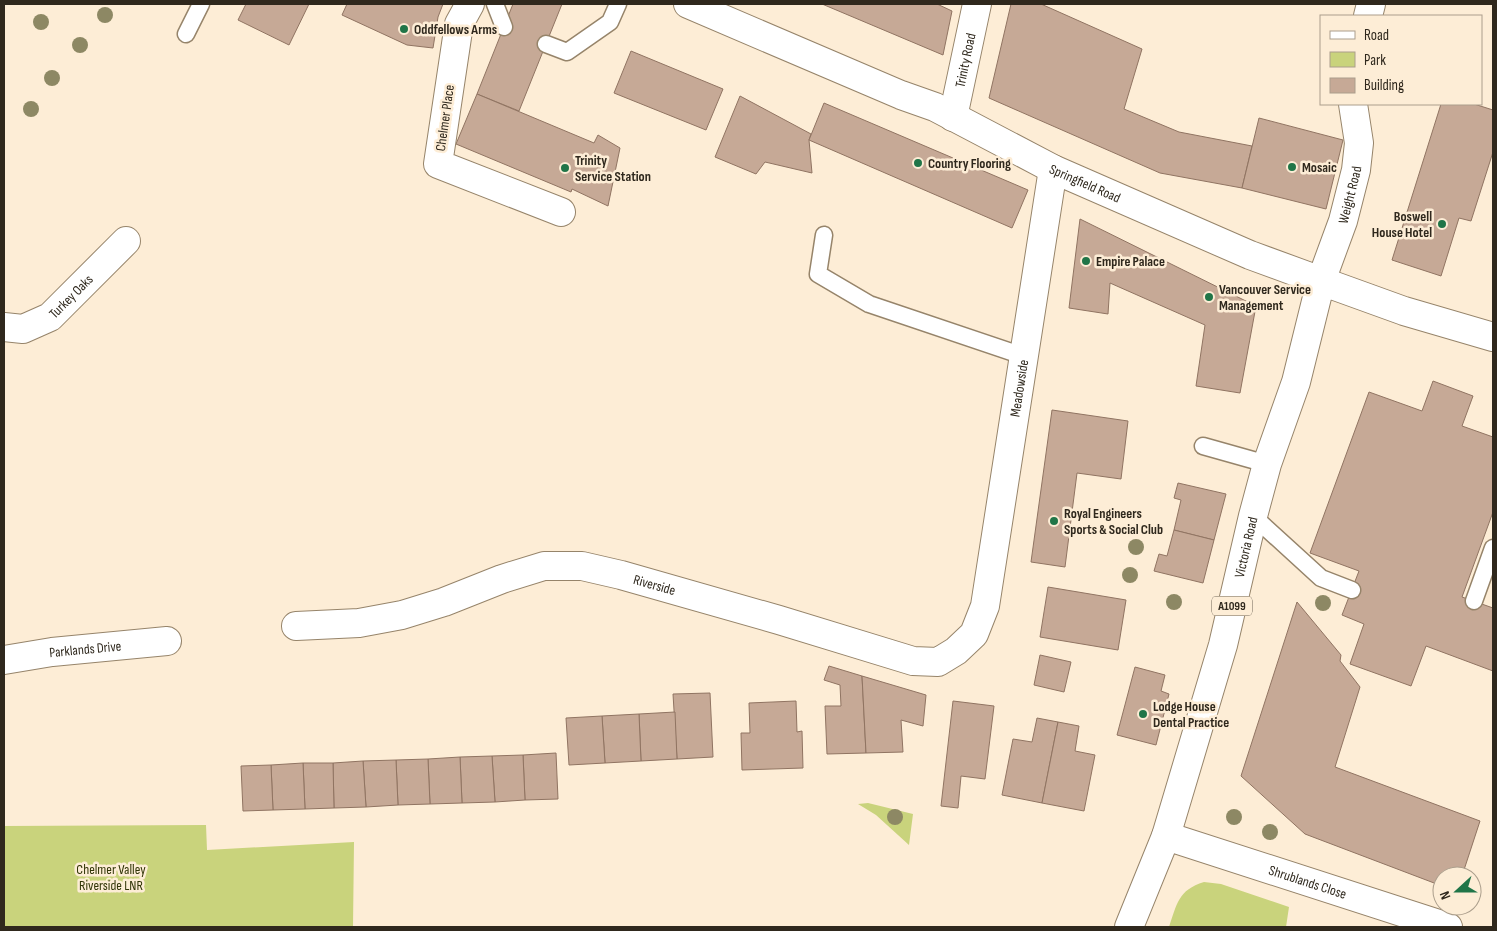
<svg xmlns="http://www.w3.org/2000/svg" width="1497" height="931" font-family="'Sofia Sans Condensed',sans-serif">
  <style>
    .green { fill: #c9d37c }
    .building { fill: #c6a996; stroke: #907462 }
    .lines { fill: none; stroke-linecap: round; stroke-linejoin: round }
    .service-casing { stroke: #96846a; stroke-width: 19 }
    .minor-casing { stroke: #96846a; stroke-width: 30 }
    .secondary-casing { stroke: #96846a; stroke-width: 30 }
    .primary-casing { stroke: #96846a; stroke-width: 30 }
    .service { stroke: #fff; stroke-width: 16 }
    .minor { stroke: #fff; stroke-width: 28 }
    .secondary { stroke: #fff; stroke-width: 28 }
    .primary { stroke: #fff; stroke-width: 28 }
    .tree { fill: #8d8864 }
    .poi-dot { fill: #207548; stroke: #fdedd6; stroke-width: 2 }
    .labels { text-anchor: middle; dominant-baseline: central; stroke-width: 5; stroke-linejoin: round; paint-order: stroke }
    .shield { fill: #fdedd6; stroke: #6d6354; stroke-width: 1 }
    .shield-label { font-size: 12px; font-weight: bold; fill: #2f281d }
    .poi-label { font-size: 14px; font-weight: bold; fill: #2f281d; stroke: #fdedd6; text-anchor: start }
    .street-label { font-size: 14px; fill: #2f281d; stroke: #fdedd6 }
    .park-label { font-size: 14px; fill: #313507; stroke: #fdedd6 }
  </style>
  <rect width="100%" height="100%" fill="#fdedd6"/>
  <g class="green">
    <path d="M868,803L913,814L909,845L876,815L858,804Z"/>
    <path d="M206,825L207,850L354,842L353,927H4V826Z"/>
    <path d="M1204,882L1221,884L1289,907L1286,927H1169C1177,904 1178,890 1204,882Z"/>
  </g>
  <g class="building">
    <path d="M246,4H309L289,45L238,20Z"/>
    <path d="M347,4H443L438,17L433,48L407,45L342,15Z"/>
    <path d="M513,4H562L519,111L477,94Z"/>
    <path d="M822,4H937L952,11L943,55Z"/>
    <path d="M1011,4H1041L1142,49L1124,109L1179,132L1252,146L1242,188L1160,173L989,98Z"/>
    <path d="M631,51L723,89L706,130L614,93Z"/>
    <path d="M477,94L594,143L598,135L620,148L608,206L572,189L571,192L456,144Z"/>
    <path d="M740,96L811,134L809,140L812,173L765,162L756,174L715,157Z"/>
    <path d="M824,103L1028,190L1012,228L809,140Z"/>
    <path d="M1441,104H1474L1493,110V152L1471,221L1459,218L1441,276L1392,260Z"/>
    <path d="M1259,118L1343,140L1326,209L1242,188Z"/>
    <path d="M1080,219L1256,306L1240,393L1196,386L1205,325L1110,283L1108,314L1069,308Z"/>
    <path d="M1433,381L1473,396L1462,426L1493,437V512L1462,597L1493,608V671L1426,646L1411,686L1350,664L1364,624L1342,615L1359,571L1310,553L1369,392L1422,411Z"/>
    <path d="M1052,410L1128,421L1121,479L1077,473L1065,567L1031,562Z"/>
    <path d="M1178,483L1226,494L1214,540L1174,530L1181,500L1174,498Z"/>
    <path d="M1174,530L1214,540L1203,583L1154,571L1159,554L1167,556Z"/>
    <path d="M1048,587L1126,600L1118,650L1040,637Z"/>
    <path d="M1297,602L1341,655L1340,661L1360,687L1335,767L1480,821L1462,876H1442V886L1305,834L1241,776Z"/>
    <path d="M1040,655L1071,662L1064,692L1034,685Z"/>
    <path d="M829,666L862,676L866,753L827,754L825,706H841L840,685L824,680Z"/>
    <path d="M1135,667L1165,675L1161,691L1169,694L1156,745L1117,735Z"/>
    <path d="M862,676L926,695L923,726L901,720L903,752L866,753Z"/>
    <path d="M710,693L713,757L677,759L673,694Z"/>
    <path d="M796,701L797,732L802,731L803,768L742,770L741,733H750L749,703Z"/>
    <path d="M953,701L994,706L985,779L961,776L958,808L941,806Z"/>
    <path d="M675,712L677,759L641,761L639,714Z"/>
    <path d="M639,714L641,761L605,763L602,716Z"/>
    <path d="M602,716L605,763L569,765L566,718Z"/>
    <path d="M1037,718L1058,722L1042,803L1002,795L1013,739L1032,742Z"/>
    <path d="M1058,722L1079,726L1075,751L1095,755L1084,811L1042,803Z"/>
    <path d="M556,753L558,799L525,800L523,755Z"/>
    <path d="M523,755L525,800L495,802L492,756Z"/>
    <path d="M492,756L495,802L462,803L460,757Z"/>
    <path d="M460,757L462,803L430,804L428,759Z"/>
    <path d="M428,759L430,804L398,805L396,760Z"/>
    <path d="M396,760L398,805L366,807L363,761Z"/>
    <path d="M363,761L366,807L334,808L333,763Z"/>
    <path d="M303,763H333L334,808L305,809Z"/>
    <path d="M303,763L305,809L273,810L271,765Z"/>
    <path d="M271,765L273,810L243,811L241,766Z"/>
  </g>
  <g class="lines">
    <defs>
      <g id="service">
        <path d="M495,4L504,27"/>
        <path d="M186,34L201,4"/>
        <path d="M546,44L567,52L610,22L618,4"/>
        <path d="M824,235L818,274L869,304L1023,356"/>
        <path d="M1203,446L1267,464"/>
        <path d="M1253,516L1321,578L1352,590"/>
        <path d="M1474,601L1493,548"/>
      </g>
      <g id="minor">
        <path d="M470,4L459,24L438,164L561,212"/>
        <path d="M1368,16L1371,4"/>
        <path id="s1" d="M953,117L977,4"/>
        <path id="s2" d="M1321,281L1343,221L1356,170L1359,143L1353,104"/>
        <path id="s3" d="M4,327L23,329L50,317L126,241"/>
        <path id="s4" d="M296,626L359,623L402,615L444,602L502,579L544,566H582L621,575L779,620L913,661L938,662L956,651L974,634L985,606L1053,169"/>
        <path id="s5" d="M4,660L52,652L167,641"/>
        <path id="s6" d="M1166,836L1448,927"/>
      </g>
      <g id="secondary">
        <path id="s7" d="M688,4L901,95L935,107L1053,169L1250,255L1321,281"/>
      </g>
      <g id="primary">
        <path id="s8" d="M1129,927L1166,836L1223,645L1253,516L1267,464L1296,382L1321,281L1404,311L1493,337"/>
      </g>
    </defs>
    <use href="#service" class="service-casing"/>
    <use href="#minor" class="minor-casing"/>
    <use href="#secondary" class="secondary-casing"/>
    <use href="#primary" class="primary-casing"/>
    <use href="#service" class="service"/>
    <use href="#minor" class="minor"/>
    <use href="#secondary" class="secondary"/>
    <use href="#primary" class="primary"/>
  </g>
  <g class="tree">
    <circle cx="105" cy="15" r="8"/>
    <circle cx="41" cy="22" r="8"/>
    <circle cx="80" cy="45" r="8"/>
    <circle cx="52" cy="78" r="8"/>
    <circle cx="31" cy="109" r="8"/>
    <circle cx="1136" cy="547" r="8"/>
    <circle cx="1130" cy="575" r="8"/>
    <circle cx="1174" cy="602" r="8"/>
    <circle cx="1323" cy="603" r="8"/>
    <circle cx="895" cy="817" r="8"/>
    <circle cx="1234" cy="817" r="8"/>
    <circle cx="1270" cy="832" r="8"/>
  </g>
  <g class="poi-dot">
    <circle cx="404" cy="29" r="5"/>
    <circle cx="918" cy="163" r="5"/>
    <circle cx="1292" cy="167" r="5"/>
    <circle cx="565" cy="168" r="5"/>
    <circle cx="1442" cy="224" r="5"/>
    <circle cx="1086" cy="261" r="5"/>
    <circle cx="1209" cy="297" r="5"/>
    <circle cx="1054" cy="521" r="5"/>
    <circle cx="1143" cy="714" r="5"/>
  </g>
  <g class="labels">
    <rect class="shield" x="1212" y="596.5" width="40" height="19" rx="4"/>
    <g class="shield-label">
      <text x="1232" y="606">A1099</text>
    </g>
    <g class="poi-label">
      <text x="414" y="29">Oddfellows Arms</text>
      <text x="575" y="160">Trinity<tspan x="575" dy="16">Service Station</tspan></text>
      <text x="928" y="163">Country Flooring</text>
      <text x="1302" y="167">Mosaic</text>
      <text x="1432" y="216" text-anchor="end">Boswell<tspan x="1432" dy="16">House Hotel</tspan></text>
      <text x="1096" y="261">Empire Palace</text>
      <text x="1219" y="289">Vancouver Service<tspan x="1219" dy="16">Management</tspan></text>
      <text x="1064" y="513">Royal Engineers<tspan x="1064" dy="16">Sports &amp; Social Club</tspan></text>
      <text x="1153" y="706">Lodge House<tspan x="1153" dy="16">Dental Practice</tspan></text>
    </g>
    <g class="street-label">
      <text stroke="none"><textPath href="#s1" startOffset="58">Trinity Road</textPath></text>
      <text transform="translate(445 118) rotate(-82)">Chelmer Place</text>
      <text stroke="none"><textPath href="#s7" startOffset="436">Springfield Road</textPath></text>
      <text stroke="none"><textPath href="#s2" startOffset="91">Weight Road</textPath></text>
      <text stroke="none"><textPath href="#s3" startOffset="78">Turkey Oaks</textPath></text>
      <text stroke="none"><textPath href="#s4" startOffset="961">Meadowside</textPath></text>
      <text stroke="none"><textPath href="#s8" startOffset="398">Victoria Road</textPath></text>
      <text stroke="none"><textPath href="#s4" startOffset="370">Riverside</textPath></text>
      <text stroke="none"><textPath href="#s5" startOffset="82">Parklands Drive</textPath></text>
      <text stroke="none"><textPath href="#s6" startOffset="149">Shrublands Close</textPath></text>
    </g>
    <g class="park-label">
      <text x="111" y="869">Chelmer Valley<tspan x="111" dy="16">Riverside LNR</tspan></text>
    </g>
  </g>
  <rect width="1497" height="931" fill="none" stroke="#2f281d" stroke-width="10"/>
  <rect x="1320" y="15" width="162" height="90" fill="#fdedd6" stroke="#ab9e8c"/>
  <rect x="1330" y="31" width="25" height="8" fill="#ffffff" stroke="#ab9e8c"/>
  <text x="1364" y="40" font-size="15" fill="#2f281d">Road</text>
  <rect x="1330" y="52" width="25" height="15" fill="#c9d37c" stroke="#ab9e8c"/>
  <text x="1364" y="65" font-size="15" fill="#2f281d">Park</text>
  <rect x="1330" y="78" width="25" height="15" fill="#c6a996" stroke="#ab9e8c"/>
  <text x="1364" y="90" font-size="15" fill="#2f281d">Building</text>
  <g transform="translate(1457 891) rotate(249)"><circle r="24" fill="#fdedd6" stroke="#ab9e8c"/>
  <path d="M0-4L9 19L0 12L-9 19Z" fill="#207548"/>
  <text y="-8" font-size="14" font-weight="bold" text-anchor="middle" fill="#2f281d">N</text>
  </g>
</svg>
